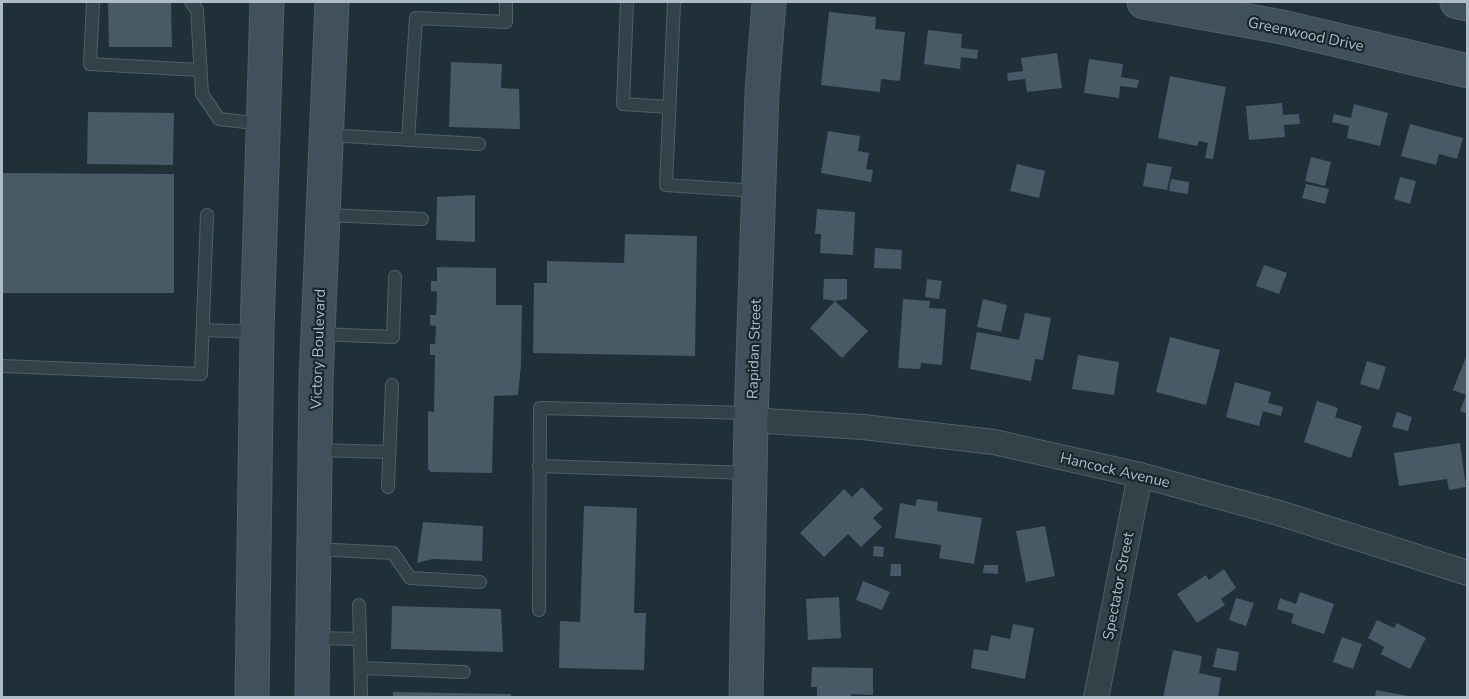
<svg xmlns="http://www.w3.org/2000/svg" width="1469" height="699" font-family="'Nunito Sans',sans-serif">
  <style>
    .building { fill: #475a65 }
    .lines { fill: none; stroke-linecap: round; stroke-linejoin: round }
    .lane-casing { stroke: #515f67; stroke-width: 14 }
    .street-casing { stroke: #515f67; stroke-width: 26 }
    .secondary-casing { stroke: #515f67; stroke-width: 35 }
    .lane { stroke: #334149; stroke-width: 12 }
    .street { stroke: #334149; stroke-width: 24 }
    .secondary { stroke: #41515c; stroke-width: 33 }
    .labels { text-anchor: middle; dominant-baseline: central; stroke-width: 4.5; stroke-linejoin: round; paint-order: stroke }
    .street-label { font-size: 15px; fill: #adbcc6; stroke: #19262e }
  </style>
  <rect width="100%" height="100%" fill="#1f3039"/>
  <g class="building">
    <path d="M108,3H171L172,47H109Z"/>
    <path d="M829,12L876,17L875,29L905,32L900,81L881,79L880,92L821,85Z"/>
    <path d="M928,30L962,34L961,48L978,50L977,59L961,57L960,69L924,64Z"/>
    <path d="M1057,53L1062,88L1027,92L1025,79L1008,81L1007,73L1023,71L1021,58Z"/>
    <path d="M1089,59L1123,64L1121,77L1139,80L1137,88L1120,86L1119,98L1084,93Z"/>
    <path d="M451,62L502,64L501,88L519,89L520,129L449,127Z"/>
    <path d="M1170,76L1226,87L1213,159L1205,158L1208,143L1199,141L1197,146L1158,138Z"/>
    <path d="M1282,103L1283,115L1299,114L1300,124L1284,125L1285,137L1249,140L1246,106Z"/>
    <path d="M1354,104L1388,113L1380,146L1347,138L1349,126L1332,122L1334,114L1351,118Z"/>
    <path d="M88,112L174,113L173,165L87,164Z"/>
    <path d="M1410,124L1463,138L1457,159L1439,154L1436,165L1401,156Z"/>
    <path d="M828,131L860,136L858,151L869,153L866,169L873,170L871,182L821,173Z"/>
    <path d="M1311,157L1331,162L1325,186L1305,181Z"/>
    <path d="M1147,163L1172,167L1167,190L1143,186Z"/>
    <path d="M1017,164L1045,171L1039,198L1010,191Z"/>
    <path d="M2,173L174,174V293H2Z"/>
    <path d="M1400,177L1416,181L1410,204L1394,199Z"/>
    <path d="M1171,179L1189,182L1188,194L1169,191Z"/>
    <path d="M1306,184L1329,189L1325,204L1302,198Z"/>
    <path d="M475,195V242L436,240L437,197Z"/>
    <path d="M817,209L855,212L853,255L820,253L821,234H815Z"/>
    <path d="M625,234L697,236L695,356L533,353L534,283H547V261L624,263Z"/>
    <path d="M875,248L902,250L901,269L874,268Z"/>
    <path d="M1264,265L1287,273L1279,294L1256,286Z"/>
    <path d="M437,267L496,268V305H522L521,365L518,395L494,396L492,473L431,472L428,469V411L434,412L435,355H430V344H435L436,326L430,325V315H436L437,292L431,291V281H437Z"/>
    <path d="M824,279H847V299L835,301L823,299Z"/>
    <path d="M927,279L942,281L939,299L925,297Z"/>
    <path d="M903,299L930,301L929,308L946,309L942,365L921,363L920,369L898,368Z"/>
    <path d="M983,299L1007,305L1001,332L977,327Z"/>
    <path d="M835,301L868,331L842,358L810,328Z"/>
    <path d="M1025,313L1051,318L1043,360L1035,359L1031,381L970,369L977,332L1019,340Z"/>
    <path d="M1170,337L1220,350L1206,405L1156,392Z"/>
    <path d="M1078,355L1119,362L1114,395L1072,389Z"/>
    <path d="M1466,357H1468V414L1460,411L1466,395L1453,390Z"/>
    <path d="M1367,361L1386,367L1379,390L1360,384Z"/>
    <path d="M1235,382L1271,392L1268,403L1283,407L1281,416L1263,411L1259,426L1226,417Z"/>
    <path d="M1317,401L1338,408L1335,417L1362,426L1351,458L1304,442Z"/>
    <path d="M1397,412L1412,417L1408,431L1392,427Z"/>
    <path d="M1460,443L1466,487L1449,490L1447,479L1399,486L1394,453Z"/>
    <path d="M862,487L883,509L873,518L882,527L861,547L848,534L824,557L800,533L844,489L852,497Z"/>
    <path d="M917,499L938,502L937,511L982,518L974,564L939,558L941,545L895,538L900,503L915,506Z"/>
    <path d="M584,506L637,508L634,613H646L644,670L559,668L560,621L580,622Z"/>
    <path d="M423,522L483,526L482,561L433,559L417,563Z"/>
    <path d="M1045,526L1055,576L1026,582L1016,531Z"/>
    <path d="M874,546L884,547L883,557L873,556Z"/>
    <path d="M891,564H901V576H890Z"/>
    <path d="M984,565H998V574L983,573Z"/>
    <path d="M1224,569L1236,588L1221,599L1225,605L1197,623L1177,594L1206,575L1209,580Z"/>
    <path d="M863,581L890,592L882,610L856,600Z"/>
    <path d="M1300,592L1334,604L1324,634L1291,623L1294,614L1277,609L1280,598L1296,604Z"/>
    <path d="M839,597L841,638L808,640L806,599Z"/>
    <path d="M1236,598L1254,603L1246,626L1229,620Z"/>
    <path d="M392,606L501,609L503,652L391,649Z"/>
    <path d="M1377,620L1394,628L1397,623L1426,638L1410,669L1381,654L1384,647L1368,638Z"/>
    <path d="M1013,624L1034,628L1025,679L971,668L974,649L988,651L991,635L1010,639Z"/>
    <path d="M1342,637L1362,644L1353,669L1333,662Z"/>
    <path d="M1217,648L1239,652L1236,671L1213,667Z"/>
    <path d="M1173,650L1202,656L1199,673L1221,678L1218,698L1198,696V698H1163Z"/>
    <path d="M812,667L873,668V695L851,694V698H817V687H811Z"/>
    <path d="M1376,690L1408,696V698H1375Z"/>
    <path d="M393,692L511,694V698H393Z"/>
  </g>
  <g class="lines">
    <defs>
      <g id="lane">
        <path d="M93,2L90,64L200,70"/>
        <path d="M191,2L197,10L202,94L219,119L263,124"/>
        <path d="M627,2L623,104L669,107"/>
        <path d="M674,2L666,185L757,191"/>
        <path d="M327,135L479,144"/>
        <path d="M408,140L416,18L506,22V2"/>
        <path d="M324,215L422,219"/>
        <path d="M203,330L256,332"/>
        <path d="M319,334L393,337L395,277"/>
        <path d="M2,366L201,374L207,215"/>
        <path d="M316,450L389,452"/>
        <path d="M539,466L749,473"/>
        <path d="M388,487L392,385"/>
        <path d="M315,549L393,553L410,578L480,582"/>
        <path d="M359,605L360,639"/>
        <path d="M539,610L540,408L751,413"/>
        <path d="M315,638L360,639L361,698"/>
        <path d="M361,668L464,672"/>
      </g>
      <g id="street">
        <path d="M751,420L863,427L994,442L1140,475L1279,513L1468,573"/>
        <path d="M1096,698L1140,475"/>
      </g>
      <g id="secondary">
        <path d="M1144,2L1282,27L1468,71"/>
        <path d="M1457,2L1468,4"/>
        <path d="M252,698L257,332L267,2"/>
        <path d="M312,698L316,381L332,2"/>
        <path d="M746,698L751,420L762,92L769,2"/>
      </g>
    </defs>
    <use href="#lane" class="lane-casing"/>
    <use href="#street" class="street-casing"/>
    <use href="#secondary" class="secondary-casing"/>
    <use href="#lane" class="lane"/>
    <use href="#street" class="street"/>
    <use href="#secondary" class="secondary"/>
  </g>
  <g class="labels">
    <g class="street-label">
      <text transform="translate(1306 34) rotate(12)">Greenwood Drive</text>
      <text transform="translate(318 349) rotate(-88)">Victory Boulevard</text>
      <text transform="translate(754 349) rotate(-88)">Rapidan Street</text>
      <text transform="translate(1115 470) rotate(13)">Hancock Avenue</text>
      <text transform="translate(1118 586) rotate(-79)">Spectator Street</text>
    </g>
  </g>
  <rect width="1469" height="699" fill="none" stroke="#adbcc6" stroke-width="6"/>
</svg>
